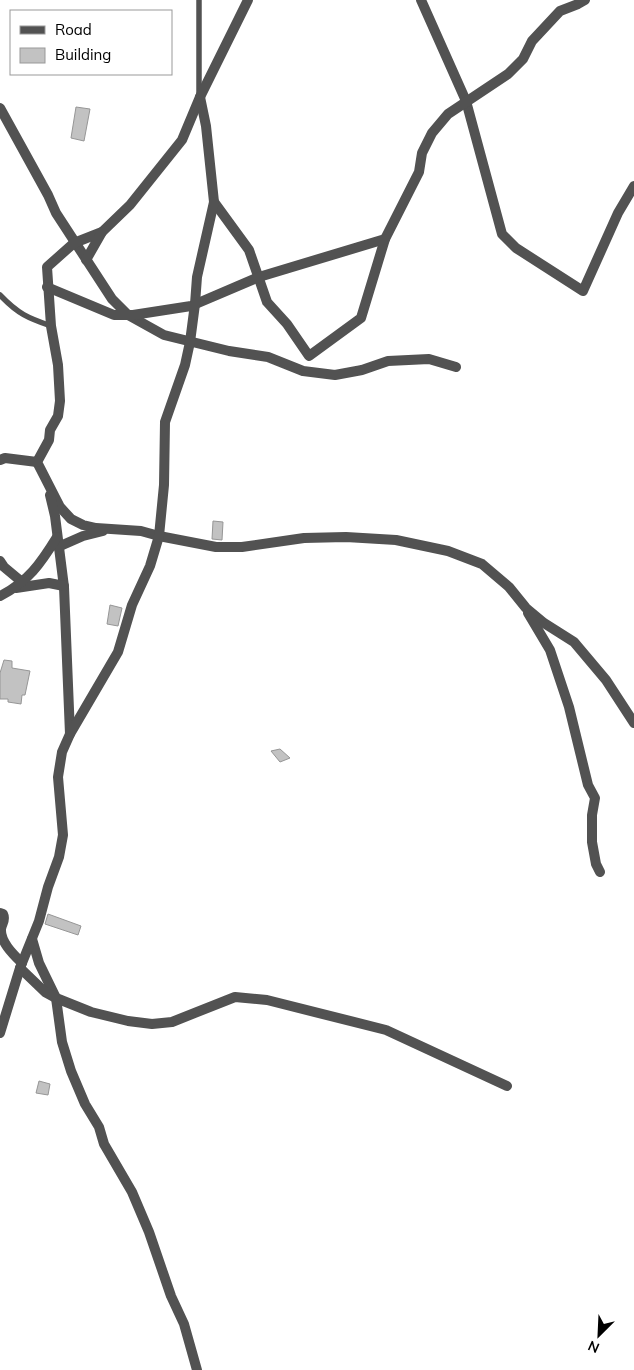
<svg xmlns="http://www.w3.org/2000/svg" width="634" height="1370" font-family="Mulish,sans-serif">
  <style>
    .building { fill: #c2c2c2; stroke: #969696 }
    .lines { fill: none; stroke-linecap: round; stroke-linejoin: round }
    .lane { stroke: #525252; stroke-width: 5.5 }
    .street { stroke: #525252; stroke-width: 10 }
  </style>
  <rect width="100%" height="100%" fill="#fff"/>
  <g class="building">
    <path d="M76,107L90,109L84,141L71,138Z"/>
    <path d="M213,521L223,522L222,540L212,539Z"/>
    <path d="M110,605L122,608L118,626L107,624Z"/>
    <path d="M4,660L12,661V668L30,671L25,695H22L21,704L8,702V699H0V673Z"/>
    <path d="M280,749L290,758L280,762L271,751Z"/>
    <path d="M48,914L81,926L78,935L45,924Z"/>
    <path d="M39,1081L50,1084L48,1095L36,1093Z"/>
  </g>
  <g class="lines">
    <g class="lane">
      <path d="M199,93V0"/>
      <path d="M0,295C18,314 28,318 51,326"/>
    </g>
    <g class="street">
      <path d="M421,0L466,101L502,234L516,248L583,291L618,213L634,186"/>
      <path d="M200,97L206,126L214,202L249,250L267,302L287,324L309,356L361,318L385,239L419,172L422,153L432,133L448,114L508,74L523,59L532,41L560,11L578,4L585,0"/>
      <path d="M0,108L48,195L56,213L112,299L128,315L164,335L229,351L268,357L303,371L335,375L362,370L388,361L429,359L456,367"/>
      <path d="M102,232L74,243L47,267L51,326L58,365L60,401L58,416L50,430L49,440L37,462L60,507L71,519L83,525L96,528L141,531L159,536L216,547H242L304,538L346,537L396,540L448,551L482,564L509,587L526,608L544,623L574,642L606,680L634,723"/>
      <path d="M86,260L102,232L130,205L182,140L200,97L248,0"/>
      <path d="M47,287L114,315H133L191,306L259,277L385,239"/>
      <path d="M0,460L5,458L37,462"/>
      <path d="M50,495L55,516L64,587L70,734"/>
      <path d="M58,547L83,536L103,531"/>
      <path d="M0,561L4,567L22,582"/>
      <path d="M16,588L49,583L64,586"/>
      <path d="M0,596C28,582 41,563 57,537"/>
      <path d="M528,613L550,650L569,707L588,785L595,798L592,815V842L596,864L600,872"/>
      <path d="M0,913L3,914C6,920 2,923 1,929C0,942 14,955 22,963"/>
      <path d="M32,939L39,963L56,998L62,1042L71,1071L85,1104L99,1127L104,1144L132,1192L149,1232L171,1296L184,1324L197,1370"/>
      <path d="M20,968L45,992L56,998L91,1012L128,1021L152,1024L172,1022L235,997L267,1000L386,1030L507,1086"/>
      <path d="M0,1033L20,968L39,921L48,887L59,857L63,835L58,777L62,752L70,734L118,652L132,605L150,566L159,536L164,485L165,422L185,365L190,342L195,304L197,277L214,202"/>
    </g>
  </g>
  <rect x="10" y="10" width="162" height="65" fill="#ffffff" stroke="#999999"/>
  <rect x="20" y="26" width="25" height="8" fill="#525252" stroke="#999999"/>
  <text x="55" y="35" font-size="15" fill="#000000">Road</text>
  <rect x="20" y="48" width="25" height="15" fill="#c2c2c2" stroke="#999999"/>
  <text x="55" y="60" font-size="15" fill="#000000">Building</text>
  <g transform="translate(599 1335) rotate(204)" stroke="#ffffff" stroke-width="4" paint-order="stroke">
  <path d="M0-4L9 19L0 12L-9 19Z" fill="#000000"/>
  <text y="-8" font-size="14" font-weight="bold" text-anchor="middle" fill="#000000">N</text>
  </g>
</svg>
